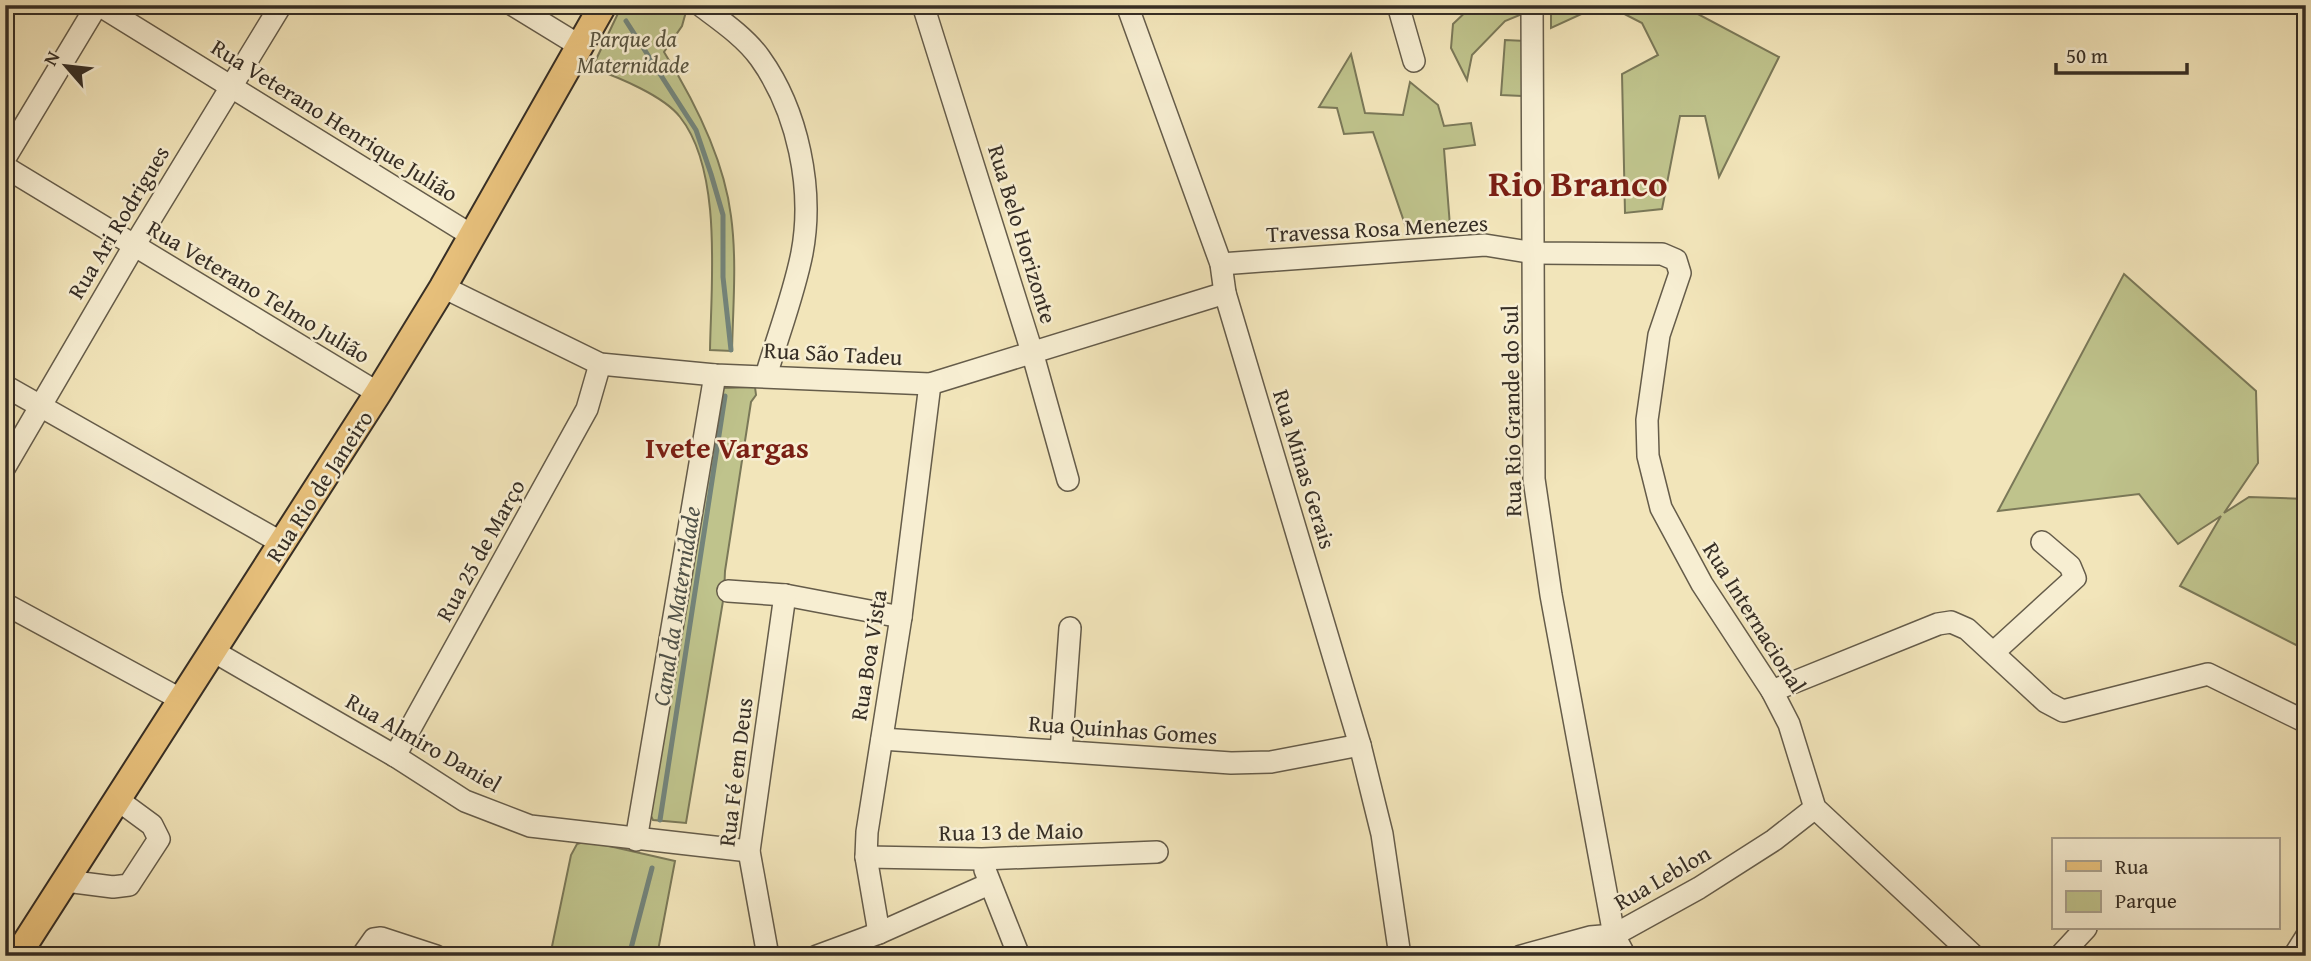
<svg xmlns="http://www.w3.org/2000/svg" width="2311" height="961" font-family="'Gentium Book Plus',serif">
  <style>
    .green { fill: #bfc38c; stroke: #7a7858; stroke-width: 2 }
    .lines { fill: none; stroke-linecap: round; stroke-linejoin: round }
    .stream { stroke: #73847b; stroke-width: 5 }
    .minor-casing { stroke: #655c4a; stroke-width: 24 }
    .major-casing { stroke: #362e25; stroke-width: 30 }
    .minor { stroke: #f7eed2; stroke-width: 21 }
    .major { stroke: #e9c27d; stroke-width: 26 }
    .labels { text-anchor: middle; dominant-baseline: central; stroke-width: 5; stroke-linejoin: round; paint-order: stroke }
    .park-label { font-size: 23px; font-style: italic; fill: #58533f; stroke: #f7eed2 }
    .street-label { font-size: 23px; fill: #362e25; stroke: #f7eed2 }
    .water-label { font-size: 24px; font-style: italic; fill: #505249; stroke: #f7eed2 }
    .district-label { font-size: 30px; font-weight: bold; fill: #7a1f14; stroke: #f7eed2 }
    .town-label { font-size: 37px; font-weight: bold; fill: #7a1f14; stroke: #f7eed2 }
  </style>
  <rect width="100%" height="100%" fill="#f2e5ba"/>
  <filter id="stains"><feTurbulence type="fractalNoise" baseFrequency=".00286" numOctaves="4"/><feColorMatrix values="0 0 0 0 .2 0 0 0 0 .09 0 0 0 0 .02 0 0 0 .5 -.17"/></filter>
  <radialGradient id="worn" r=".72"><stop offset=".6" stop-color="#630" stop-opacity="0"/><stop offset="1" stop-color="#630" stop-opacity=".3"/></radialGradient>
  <g class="green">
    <path d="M622,5H681L687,8L682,26L664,52C694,100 724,159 731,216C737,260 733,306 732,351L710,350C711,285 723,171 680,117C664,96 618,77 592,68Z"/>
    <path d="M1473,5H1524L1527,12L1505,21L1472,55L1467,80L1451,48L1453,24Z"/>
    <path d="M1551,5H1601L1551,28Z"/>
    <path d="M1607,5H1681L1779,57L1719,177L1705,116H1680L1662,209L1625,213L1622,74L1658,55L1642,23Z"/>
    <path d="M1505,40L1526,41L1522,96L1501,95Z"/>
    <path d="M1351,54L1365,113L1403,115L1410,82L1438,105L1444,126L1471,123L1475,145L1444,149L1450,226L1408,233L1373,132L1344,134L1337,108L1319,107Z"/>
    <path d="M2124,274L2256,391L2258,463L2224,513L2249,497L2306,499V650L2180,586L2221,516L2178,544L2139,494L1998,511Z"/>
    <path d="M755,387L756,395L751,402L725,571L724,595L686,823L653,820L650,814L723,388Z"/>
    <path d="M587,841L675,861L657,956H550L571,855L577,844Z"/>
  </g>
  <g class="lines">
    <g class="stream">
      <path d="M626,21L696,130L711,174L723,215V277L731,350"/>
      <path d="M660,820L725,396"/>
      <path d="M629,956L652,868"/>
    </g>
    <defs>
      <g id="minor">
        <path d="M99,5L471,235"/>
        <path d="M513,5L580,46"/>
        <path d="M700,5C720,20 745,37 760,58C798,111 814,189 802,253C794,294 778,335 766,376"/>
        <path d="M923,5L1033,355L1068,480"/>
        <path d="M1127,5L1221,264L1225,293L1360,745L1382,834L1400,956"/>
        <path d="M1398,5L1414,61"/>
        <path d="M1532,5L1534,479L1551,595L1614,935L1625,956"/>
        <path d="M5,158L97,5"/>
        <path d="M5,167L378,393"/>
        <path d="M1221,264L1485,245L1535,253L1662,254L1676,260L1680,273L1659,335L1647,420L1648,456L1661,508L1702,584L1772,691L1789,724L1815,808L1974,956"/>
        <path d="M443,287L600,364L715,375L930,384L1225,293"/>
        <path d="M5,386L282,543"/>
        <path d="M5,467L134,246L281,5"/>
        <path d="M728,591L785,595L901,617"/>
        <path d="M5,604L182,700"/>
        <path d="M213,651L395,756L465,801L530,826L749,851"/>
        <path d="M1994,652L2075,578L2070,566L2042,542"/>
        <path d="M1772,691L1938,624L1951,622L1967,629L2046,702L2063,711L2208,674L2306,722"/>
        <path d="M882,739L1231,763L1271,762L1360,745"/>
        <path d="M1061,751L1070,628"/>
        <path d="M395,756L587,409L600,364"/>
        <path d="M636,840L715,375"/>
        <path d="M866,857L982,859L1157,852"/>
        <path d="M985,870L1019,956"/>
        <path d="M66,881L113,887L129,885L159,839L152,825L118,800"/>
        <path d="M879,933L866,857L867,832L901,617L930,384"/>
        <path d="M362,956L374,939L381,938L436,956"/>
        <path d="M768,956L749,851L785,595"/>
        <path d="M817,956L879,933L989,884"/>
        <path d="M1521,956L1590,937L1614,935L1699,888L1774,840L1815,808"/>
        <path d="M2060,956L2086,928"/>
        <path d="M2294,956L2306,937"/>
      </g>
      <path id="major" d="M17,956L378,393L443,287L603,5"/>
    </defs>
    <use href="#minor" class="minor-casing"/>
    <use href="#major" class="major-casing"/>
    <use href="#minor" class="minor"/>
    <use href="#major" class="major"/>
  </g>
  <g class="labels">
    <g class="park-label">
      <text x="633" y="38">Parque da<tspan x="633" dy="26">Maternidade</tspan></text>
    </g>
    <g class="street-label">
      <text transform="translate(335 120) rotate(32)">Rua Veterano Henrique Julião</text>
      <text transform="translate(118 222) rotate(-59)">Rua Ari Rodrigues</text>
      <text transform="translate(1377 228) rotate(-3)">Travessa Rosa Menezes</text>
      <text transform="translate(1023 234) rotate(73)">Rua Belo Horizonte</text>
      <text transform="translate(259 291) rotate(31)">Rua Veterano Telmo Julião</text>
      <text transform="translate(833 353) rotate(3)">Rua São Tadeu</text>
      <text transform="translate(1511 411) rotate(-91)">Rua Rio Grande do Sul</text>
      <text transform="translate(1305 469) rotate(73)">Rua Minas Gerais</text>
      <text transform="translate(319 486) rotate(-57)">Rua Rio de Janeiro</text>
      <text transform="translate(480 550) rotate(-61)">Rua 25 de Março</text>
      <text transform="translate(1755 617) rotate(58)">Rua Internacional</text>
      <text transform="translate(868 655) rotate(-81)">Rua Boa Vista</text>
      <text transform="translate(1123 729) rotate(4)">Rua Quinhas Gomes</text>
      <text transform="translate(424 742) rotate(30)">Rua Almiro Daniel</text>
      <text transform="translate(735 772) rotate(-83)">Rua Fé em Deus</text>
      <text transform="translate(1011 831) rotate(-1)">Rua 13 de Maio</text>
      <text transform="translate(1662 877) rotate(-30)">Rua Leblon</text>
    </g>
    <g class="water-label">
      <text transform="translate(676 606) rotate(-81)">Canal da Maternidade</text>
    </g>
    <g class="district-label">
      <text x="727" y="447">Ivete Vargas</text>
    </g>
    <g class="town-label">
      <text x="1578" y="182">Rio Branco</text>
    </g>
  </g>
  <rect width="2311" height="961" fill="none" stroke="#f2e5ba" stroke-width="28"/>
  <rect x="7" y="7" width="2297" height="947" fill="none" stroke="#362e25" stroke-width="3.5"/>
  <rect x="14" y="14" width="2283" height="933" fill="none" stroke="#362e25" stroke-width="2"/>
  <rect x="2052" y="838" width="228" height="91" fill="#f7eed2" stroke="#aaa18d" stroke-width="2"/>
  <rect x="2066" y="861" width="35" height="10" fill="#e9c27d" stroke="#aaa18d" stroke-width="2"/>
  <text x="2115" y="874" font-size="21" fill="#362e25">Rua</text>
  <rect x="2066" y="891" width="35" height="21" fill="#bfc38c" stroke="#aaa18d" stroke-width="2"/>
  <text x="2115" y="908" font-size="21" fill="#362e25">Parque</text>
  <g transform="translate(66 66) rotate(298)" stroke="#f7eed2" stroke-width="5" paint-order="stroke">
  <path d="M0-5L12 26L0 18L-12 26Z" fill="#362e25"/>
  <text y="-10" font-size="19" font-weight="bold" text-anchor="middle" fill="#362e25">N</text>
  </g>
  <path d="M2056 63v10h131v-10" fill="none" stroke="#362e25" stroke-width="3.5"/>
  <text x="2066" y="63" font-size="21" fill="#362e25" stroke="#f7eed2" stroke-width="5" paint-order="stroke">50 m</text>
  <rect width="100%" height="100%" filter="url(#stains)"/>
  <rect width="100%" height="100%" fill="url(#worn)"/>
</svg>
